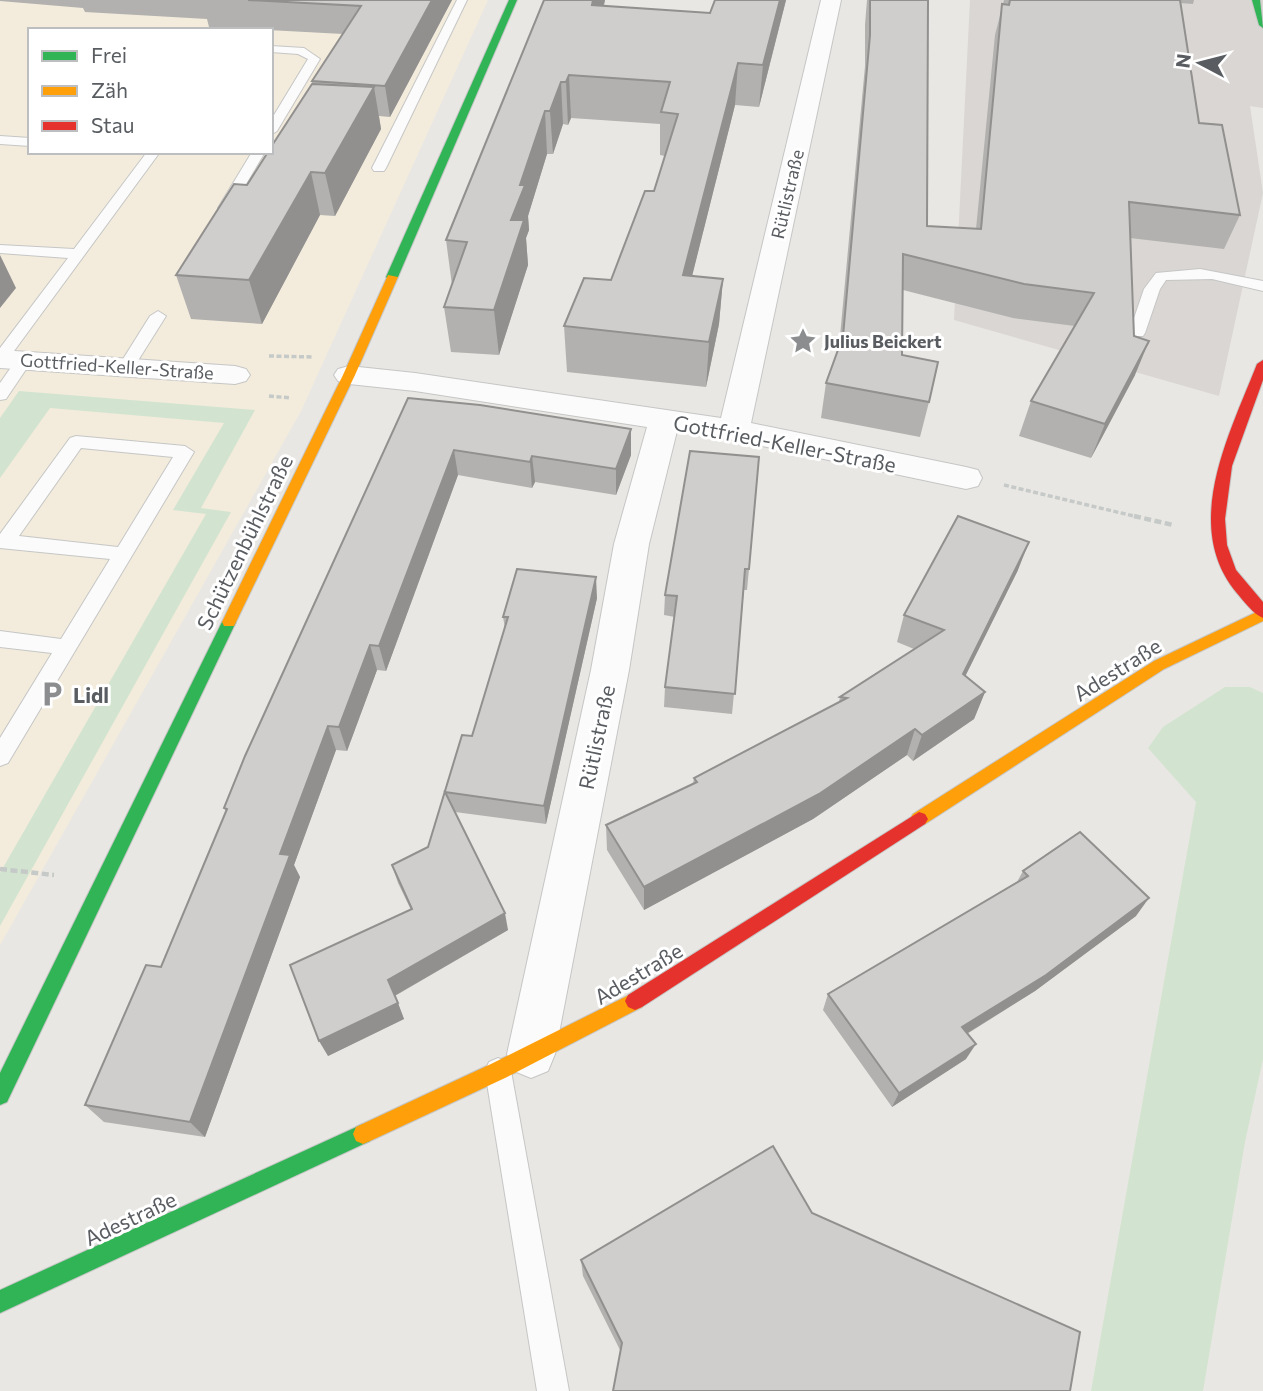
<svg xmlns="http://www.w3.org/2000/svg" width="1263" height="1391" font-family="Commissioner,sans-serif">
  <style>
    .commercial { fill: #f3ecdc; fill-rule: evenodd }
    .industrial { fill: #d9d6d3 }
    .green { fill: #d2e4cf }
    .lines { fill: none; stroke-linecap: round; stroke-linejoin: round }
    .lane-casing { stroke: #c5c6c5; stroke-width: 2 }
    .street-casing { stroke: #c5c6c5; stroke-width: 2 }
    .fast-casing { stroke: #c5c6c5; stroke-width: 2 }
    .slow-casing { stroke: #c5c6c5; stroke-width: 2 }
    .jam-casing { stroke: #c5c6c5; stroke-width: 2 }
    .path-far1 { stroke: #c5c9c7; stroke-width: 3.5; stroke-dasharray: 5 2.5; stroke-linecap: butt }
    .path { stroke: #c5c9c7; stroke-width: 4.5; stroke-dasharray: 7 3.5; stroke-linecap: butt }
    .lane { fill: #fcfbfb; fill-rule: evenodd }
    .street { fill: #fcfbfb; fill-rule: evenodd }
    .fast { fill: #30b455; fill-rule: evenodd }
    .slow { fill: #ff9f0a; fill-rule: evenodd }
    .jam { fill: #e5322d; fill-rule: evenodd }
    .wall { fill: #b2b1af }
    .shaded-wall { fill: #91908f }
    .building { fill: #cfcecc; stroke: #91908f; stroke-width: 2 }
    .labels { text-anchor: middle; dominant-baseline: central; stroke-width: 6; stroke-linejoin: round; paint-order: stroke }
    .far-street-label { font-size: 18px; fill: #595d61; stroke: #fff }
    .far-poi-label { font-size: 18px; font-weight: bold; fill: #595d61; stroke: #fff; text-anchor: start }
    .street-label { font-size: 21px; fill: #595d61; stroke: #fff }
    .poi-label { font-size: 21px; font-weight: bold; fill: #595d61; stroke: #fff; text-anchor: start }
  </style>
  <rect width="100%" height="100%" fill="#e9e7e3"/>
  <path class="commercial" d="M0,0H488L301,411L0,945ZM30,30H271V152H30Z"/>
  <path class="industrial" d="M970,0H1263V108L1250,106L1263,193L1219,396L954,320Z"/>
  <g class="green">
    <path d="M19,391L255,410L201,508L231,512L0,926V873L206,514L173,510L224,423L50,408L0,478V418Z"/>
    <path d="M1225,687H1250L1263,693V1059L1245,1142L1203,1391H1091L1196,802L1148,748L1163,727Z"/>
  </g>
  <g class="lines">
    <defs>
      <g id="lane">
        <path d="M457,0H467L386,168L384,171H374L372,168Z"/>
        <path d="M271,46L304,48L320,59L277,131L271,135V120L308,59L298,54L271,52Z"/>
        <path d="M0,136L30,138V146L0,144Z"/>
        <path d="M147,152H160L6,362L0,364V348L68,258L0,253V245L74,249Z"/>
        <path d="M252,152H265L230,211H220L218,208Z"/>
        <path d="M1200,269L1263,281V291L1212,279L1166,280L1160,289L1145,333L1143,336H1131L1129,333L1144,289L1156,273Z"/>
        <path d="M158,311L166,316L134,367L126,372L120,370L118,367L150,316Z"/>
        <path d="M25,354L33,359L6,399L0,400V383L19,356Z"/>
        <path d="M76,436L185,446L194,452L8,763L0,766V738L52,653L0,647V631L61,639L110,559L0,548V534L70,438ZM81,448L173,457L118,547L19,536Z"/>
        <path d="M498,1058L507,1062L511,1071L569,1391H537L485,1071L489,1062Z"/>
      </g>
      <g id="street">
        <path d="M821,0H841L751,423L966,467L978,470L982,478L978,486L966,489L734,440L677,431L649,544L629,670L555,1054L548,1071L531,1078L514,1071L507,1054L591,670L614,544L647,427L415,391L349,384L338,381L334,375L338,369L349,366L415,373L721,418Z"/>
        <path d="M0,350L235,366L246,369L250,375L246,381L235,384L0,368Z"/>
      </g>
      <g id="fast">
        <path d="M509,0H517L398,277L388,279L386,277Z"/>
        <path d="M1252,0H1260L1263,28L1259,25Z"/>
        <path d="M229,616L236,622L7,1102L0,1105V1073L222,622Z"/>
        <path d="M363,1124L370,1127L373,1134L370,1141L0,1313V1290Z"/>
      </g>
      <g id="slow">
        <path d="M388,275L398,277L355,375L236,622L234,626H224L222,622L343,375Z"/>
        <path d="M1263,609V621L1164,669L925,824L919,826L913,824L910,819L913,814L1154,661Z"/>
        <path d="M635,992L642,995L645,1001L642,1007L505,1078L370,1141L363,1144L356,1141L353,1134L356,1127L491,1064Z"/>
      </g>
      <g id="jam">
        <path d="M1263,360V380L1232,466L1225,519L1227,545L1236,570L1263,602V618C1253,614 1243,600 1236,592C1181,525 1230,433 1257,364Z"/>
        <path d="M919,812L925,814L928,819L925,824L642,1007L635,1010L628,1007L625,1001L628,995Z"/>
      </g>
    </defs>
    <use href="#lane" class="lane-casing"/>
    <use href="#street" class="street-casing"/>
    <use href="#fast" class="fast-casing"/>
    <use href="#slow" class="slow-casing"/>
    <use href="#jam" class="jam-casing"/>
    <g class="path-far1">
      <path d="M269,356L313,357"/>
      <path d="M269,396L291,398"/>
      <path d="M1004,485L1142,518"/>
    </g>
    <g class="path">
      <path d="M1134,516L1173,525"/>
      <path d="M0,869L54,875"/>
    </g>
    <use href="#lane" class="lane"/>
    <use href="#street" class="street"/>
    <use href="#fast" class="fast"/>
    <use href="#slow" class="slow"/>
    <use href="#jam" class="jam"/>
  </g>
  <g class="wall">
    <path d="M0,0H452L390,117L379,116L381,129L335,216L320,215L262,324L191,319L176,275L247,185L312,84V81L343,34L209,27L207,19L85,12L83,8L0,1Z"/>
    <path d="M544,0H605L604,6L710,13L715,0H786L759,107L735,105L692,276L723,279L719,324L706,387L567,372L564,326L611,280L654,191L665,156L660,155V124L571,118L568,125L563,124L553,154H547L528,216L529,230L526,238L528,265L499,355L451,352L444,307L452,285L446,240Z"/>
    <path d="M867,0H928L927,226L976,229L995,35L1004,0H1194L1193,4L1180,3L1199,123L1240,215L1224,249L1130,238L1135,375L1091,458L1019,436L1031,401L1075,326L1013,318L903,290L902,355L929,402L920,437L821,418L826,383L839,347L865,66V25Z"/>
    <path d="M408,398L631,455L616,495L535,482L532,488L458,475L386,671L377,670L347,751L336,750L294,865L300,877L205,1137L104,1122L85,1105L161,967L226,812L224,808Z"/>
    <path d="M690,451L749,569L747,590H744L732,714L664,707L665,687L675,617L664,615L665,595Z"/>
    <path d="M1018,570L965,676L985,692L974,719L913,761L907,755L813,819L644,910L607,850L606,825L693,784L694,778L839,702L840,697L914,649L897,642L904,615Z"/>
    <path d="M597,598L546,824L455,812L508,930L395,996L404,1019L328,1056L411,910L398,883L392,865L428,847L462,735L472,736L505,628L503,617Z"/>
    <path d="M1023,871L1136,916L1035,991L967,1034L966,1059L892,1107L823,1010L828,994L1017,882Z"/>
    <path d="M812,1213L621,1352L583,1276L581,1260Z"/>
  </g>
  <g class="shaded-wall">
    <path d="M432,0H452L390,117L385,86Z"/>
    <path d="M593,0H605L593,46L592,5Z"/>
    <path d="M780,0H786L759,107L763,65Z"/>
    <path d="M738,63L735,105L681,320L683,275Z"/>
    <path d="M569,75L571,118L568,125L566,82Z"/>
    <path d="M561,82L563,124L553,154L550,111Z"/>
    <path d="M374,87L381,129L335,216L325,173Z"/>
    <path d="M545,111L547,154L528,216L529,230L526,238L528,265L499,355L494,310L511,220L520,185Z"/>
    <path d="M311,172L320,215L262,324L249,280Z"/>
    <path d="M0,255L16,288L0,308Z"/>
    <path d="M723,279L719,324L706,387L709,342Z"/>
    <path d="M1149,341L1135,375L1091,458L1105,424Z"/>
    <path d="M631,429V455L616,495V469Z"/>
    <path d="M454,450L458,475L386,671L379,646Z"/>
    <path d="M532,456L535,482L532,488L530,462Z"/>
    <path d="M1029,542L1018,570L953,701L963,674Z"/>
    <path d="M596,577L597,598L546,824L544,806Z"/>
    <path d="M370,645L377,670L347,751L339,727Z"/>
    <path d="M985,692L974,719L913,761L922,735Z"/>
    <path d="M328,726L336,750L294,865L300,877L205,1137L190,1122L280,854Z"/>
    <path d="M915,729L907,755L813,819L644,910V887Z"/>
    <path d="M1149,898L1136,916L1035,991L953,1042L962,1027Z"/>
    <path d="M505,913L508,930L394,996L388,980Z"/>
    <path d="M398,1003L404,1019L328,1056L319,1041Z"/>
    <path d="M976,1044L966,1059L892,1107L899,1093Z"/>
  </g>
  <g class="building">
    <path d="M248,0H432L385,86L312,81L361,6Z"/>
    <path d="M544,0H593L592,5L710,13L715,0H780L763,65L738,63L683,275L723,279L709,342L564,326L584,278L611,280L645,191H654L678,114L661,112L670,82L569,75L566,82H561L550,111H545L520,185H525L511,220H524L494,310L444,307L467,242L446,240Z"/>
    <path d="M870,0H928L927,226L981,229L1002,4L1009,5L1010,0H1180L1199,123L1222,125L1240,215L1129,202L1134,336L1149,341L1105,424L1031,401L1094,293L1024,284L903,254L902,355L938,362L929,402L826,383L843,336L870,35Z"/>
    <path d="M312,84L374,87L325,173L311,172L249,280L176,275L234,184L247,185L268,152H271V147Z"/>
    <path d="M408,398L480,405L631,429L616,469L532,456L530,462L454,450L379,646L370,645L339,727L328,726L280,854L290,855L190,1122L85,1105L146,965L161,967L227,809L224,808L245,756Z"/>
    <path d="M690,451L759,457L749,569H745L735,694L665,687L677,596L665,595Z"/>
    <path d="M958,516L1029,542L963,674L985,692L922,735L915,729L819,794L644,887L606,825L697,782L694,778L847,698L840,697L944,630L904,615Z"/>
    <path d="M517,569L596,577L544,806L445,792L505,913L388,980L398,1003L319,1041L290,965L412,909L392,865L428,847L462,735L472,736L508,617H503Z"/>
    <path d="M1080,832L1149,898L1046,975L962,1027L976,1044L899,1093L828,994L1028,876L1023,871Z"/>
    <path d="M773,1146L812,1213L1080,1332L1070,1391H613L622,1343L581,1260Z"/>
  </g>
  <defs>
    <symbol id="sight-bare" viewBox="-9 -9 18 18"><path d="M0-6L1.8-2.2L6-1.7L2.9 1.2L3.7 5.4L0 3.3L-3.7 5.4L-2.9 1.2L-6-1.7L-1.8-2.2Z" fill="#8b8d8e" stroke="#fff" stroke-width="2.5" paint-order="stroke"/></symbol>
    <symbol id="parking-bare" viewBox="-9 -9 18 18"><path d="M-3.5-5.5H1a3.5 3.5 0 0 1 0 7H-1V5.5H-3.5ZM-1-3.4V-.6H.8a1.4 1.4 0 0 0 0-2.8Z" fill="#8b8d8e" stroke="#fff" stroke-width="2.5" paint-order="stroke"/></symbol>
  </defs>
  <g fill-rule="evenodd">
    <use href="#sight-bare" x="784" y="322" width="38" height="38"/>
    <use href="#parking-bare" x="33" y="675" width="38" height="38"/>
  </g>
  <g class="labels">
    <g class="far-street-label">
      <text transform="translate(787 194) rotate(-77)">Rütlistraße</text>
      <text transform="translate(117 366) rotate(4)">Gottfried-Keller-Straße</text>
    </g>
    <g class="far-poi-label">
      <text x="824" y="341">Julius Beickert</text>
    </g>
    <g class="street-label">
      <text transform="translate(785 443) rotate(11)">Gottfried-Keller-Straße</text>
      <text transform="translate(244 542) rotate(-64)">Schützenbühlstraße</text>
      <text transform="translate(1117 669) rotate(-32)">Adestraße</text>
      <text transform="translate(596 737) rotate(-78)">Rütlistraße</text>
      <text transform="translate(638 973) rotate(-31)">Adestraße</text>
      <text transform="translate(130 1218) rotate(-25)">Adestraße</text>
    </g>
    <g class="poi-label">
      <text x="73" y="694">Lidl</text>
    </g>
  </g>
  <rect x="28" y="28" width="245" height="126" fill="#ffffff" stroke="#bdbec0" stroke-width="2"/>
  <rect x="42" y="51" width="35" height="10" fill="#30b455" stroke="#bdbec0" stroke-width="2"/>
  <text x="91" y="63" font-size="21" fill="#595d61">Frei</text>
  <rect x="42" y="86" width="35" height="10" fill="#ff9f0a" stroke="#bdbec0" stroke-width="2"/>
  <text x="91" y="98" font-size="21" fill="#595d61">Zäh</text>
  <rect x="42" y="121" width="35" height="10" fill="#e5322d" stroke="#bdbec0" stroke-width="2"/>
  <text x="91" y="133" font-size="21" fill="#595d61">Stau</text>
  <g transform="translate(1200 63) rotate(277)" stroke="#ffffff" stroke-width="5" paint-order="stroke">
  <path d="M0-5L12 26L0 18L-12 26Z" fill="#595d61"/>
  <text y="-10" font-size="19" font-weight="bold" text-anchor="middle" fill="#595d61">N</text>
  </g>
</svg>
